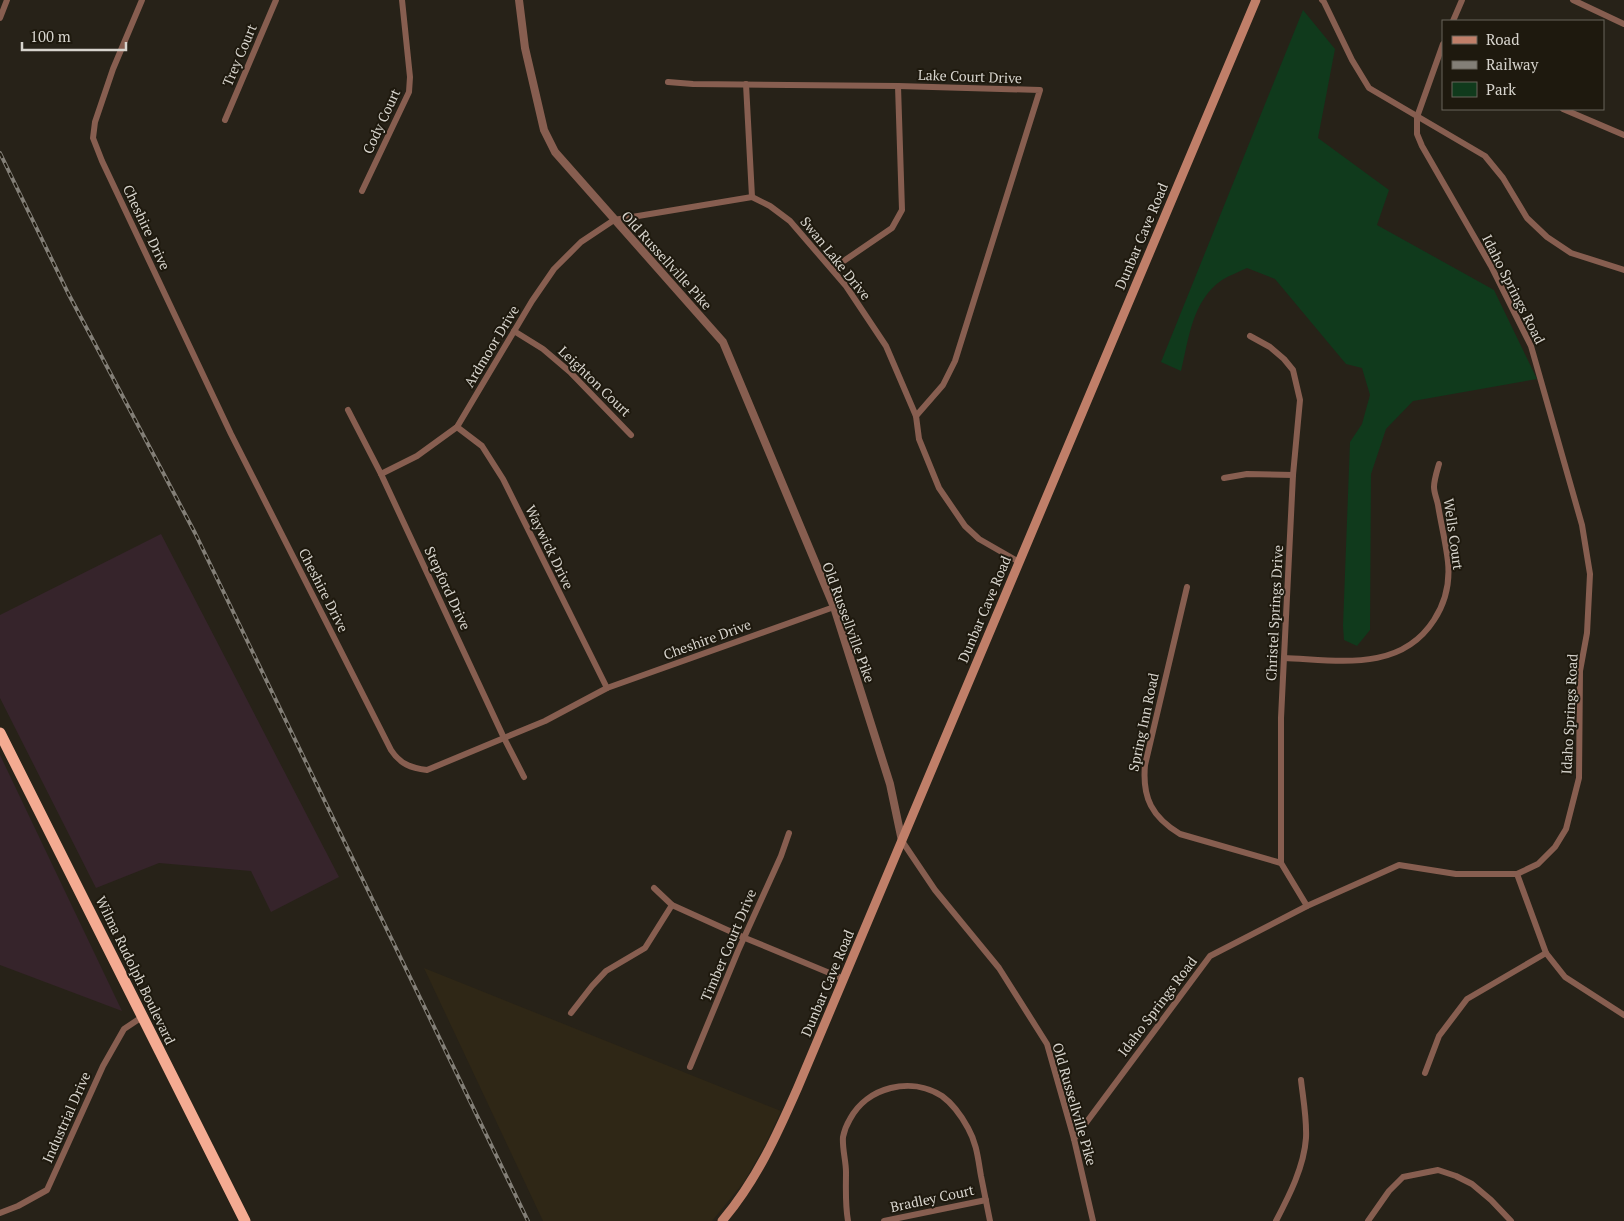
<svg xmlns="http://www.w3.org/2000/svg" width="1624" height="1221" font-family="'PT Serif',serif">
  <style>
    .built { fill: #2f2716 }
    .industrial { fill: #36242b }
    .green { fill: #103a1c }
    .lines { fill: none; stroke-linecap: round; stroke-linejoin: round }
    .minor { stroke: #875e50; stroke-width: 6 }
    .tertiary { stroke: #875e50; stroke-width: 8 }
    .secondary { stroke: #c07f69; stroke-width: 9 }
    .trunk { stroke: #f4ab92; stroke-width: 11 }
    .rail-casing { stroke: #837f77; stroke-width: 4 }
    .rail { stroke: #1e190e; stroke-width: 2; stroke-dasharray: 5.5; stroke-linecap: butt }
    .labels { text-anchor: middle; dominant-baseline: central; stroke-width: 4; stroke-linejoin: round; paint-order: stroke }
    .street-label { font-size: 14px; fill: #d7d4cd; stroke: #1e190e }
  </style>
  <rect width="100%" height="100%" fill="#272218"/>
  <path class="built" d="M424,968L781,1111L765,1145L744,1182L712,1221H543Z"/>
  <g class="industrial">
    <path d="M161,534L339,877L271,912L251,871L159,863L96,888L0,698V615Z"/>
    <path d="M0,755L122,1011L0,965Z"/>
  </g>
  <path class="green" d="M1303,10L1335,49L1318,138L1389,190L1377,225L1494,290L1537,379L1413,401L1386,429L1371,474L1370,630L1357,646L1344,640L1343,626L1350,442L1362,424L1370,395L1362,368L1346,364L1275,279L1247,268C1239,272 1230,275 1222,280C1192,301 1189,338 1181,371L1161,362Z"/>
  <g class="lines">
    <g class="minor">
      <path d="M142,0L113,69L95,122L93,138L102,161L231,434L391,750C400,764 411,768 427,770L545,721L607,688L834,607"/>
      <path d="M1322,0L1324,2L1352,60L1369,88L1485,156L1503,178L1527,218L1547,237L1571,253L1624,270"/>
      <path d="M1573,0L1624,24"/>
      <path d="M0,18L7,0"/>
      <path d="M1453,21L1462,0"/>
      <path d="M668,82L693,84L898,86L1040,90L955,361L943,385L916,416"/>
      <path d="M746,84L752,197"/>
      <path d="M1563,109L1624,135"/>
      <path d="M225,120L276,0"/>
      <path d="M362,191L409,92L410,77L402,0"/>
      <path d="M832,269L892,228L902,210L898,86"/>
      <path d="M514,331L543,349L570,372L631,435"/>
      <path d="M1250,336L1270,347L1284,359L1293,370L1300,400L1293,475L1281,718V863L1307,906"/>
      <path d="M348,410L381,474L504,738L524,777"/>
      <path d="M457,427L482,446L503,479L607,688"/>
      <path d="M381,474L417,456L457,427L532,301L554,269L581,242L614,220L752,197L770,206L790,221L846,286L886,346L916,416L919,439L939,488L965,526L979,539L1019,562"/>
      <path d="M1224,478L1247,474L1293,475"/>
      <path d="M1187,587L1145,765C1142,798 1152,817 1180,834L1281,863"/>
      <path d="M1284,658C1337,660 1400,673 1434,620C1445,603 1450,582 1448,562C1446,543 1441,524 1438,505C1437,499 1434,493 1434,487C1434,480 1437,471 1439,464"/>
      <path d="M902,841L935,890L999,968L1047,1044L1074,1139L1093,1221"/>
      <path d="M1517,874L1546,953L1565,977L1624,1015"/>
      <path d="M654,888L672,905L745,938L844,979"/>
      <path d="M571,1013L592,986L606,971L645,948L672,905"/>
      <path d="M690,1067L738,951L781,856L789,833"/>
      <path d="M1425,1073L1439,1036L1467,999L1546,953"/>
      <path d="M1074,1139L1210,956L1307,906L1399,865L1456,874H1517L1538,864L1555,847L1566,829L1579,778L1580,671L1587,633L1590,574L1582,525L1531,346L1491,266L1422,146L1417,134V117L1443,44"/>
      <path d="M0,1213L18,1206L47,1190L103,1066L124,1029L142,1017"/>
      <path d="M848,1221C845,1204 846,1189 846,1172C846,1161 842,1148 843,1137C844,1132 847,1124 850,1119C867,1087 911,1076 942,1096C953,1104 962,1117 968,1128C977,1144 978,1159 981,1176C984,1191 987,1206 990,1221"/>
      <path d="M884,1221L986,1200"/>
      <path d="M1276,1221C1289,1196 1304,1167 1306,1138C1307,1119 1303,1098 1301,1080"/>
      <path d="M1368,1221L1389,1191L1403,1177L1438,1170L1456,1176L1472,1184L1491,1200L1511,1221"/>
    </g>
    <path class="tertiary" d="M519,0L525,48L544,130L555,152L723,342L834,607L890,784L902,841"/>
    <path class="secondary" d="M722,1221C756,1181 777,1135 798,1087L1256,0"/>
    <path class="trunk" d="M0,733L245,1221"/>
    <defs>
      <path id="rail" d="M0,153L68,293L195,533L528,1221"/>
    </defs>
    <use href="#rail" class="rail-casing"/>
    <use href="#rail" class="rail"/>
  </g>
  <g class="labels">
    <g class="street-label">
      <text transform="translate(239 55) rotate(-67)">Trey Court</text>
      <text transform="translate(970 76) rotate(2)">Lake Court Drive</text>
      <text transform="translate(381 121) rotate(-65)">Cody Court</text>
      <text transform="translate(147 227) rotate(65)">Cheshire Drive</text>
      <text transform="translate(1141 236) rotate(-67)">Dunbar Cave Road</text>
      <text transform="translate(836 258) rotate(51)">Swan Lake Drive</text>
      <text transform="translate(667 260) rotate(48)">Old Russellville Pike</text>
      <text transform="translate(1514 289) rotate(63)">Idaho Springs Road</text>
      <text transform="translate(491 346) rotate(-59)">Ardmoor Drive</text>
      <text transform="translate(595 381) rotate(44)">Leighton Court</text>
      <text transform="translate(1454 534) rotate(82)">Wells Court</text>
      <text transform="translate(550 547) rotate(64)">Waywick Drive</text>
      <text transform="translate(448 588) rotate(65)">Stepford Drive</text>
      <text transform="translate(324 590) rotate(63)">Cheshire Drive</text>
      <text transform="translate(984 609) rotate(-67)">Dunbar Cave Road</text>
      <text transform="translate(1274 613) rotate(-87)">Christel Springs Drive</text>
      <text transform="translate(849 622) rotate(70)">Old Russellville Pike</text>
      <text transform="translate(707 639) rotate(-20)">Cheshire Drive</text>
      <text transform="translate(1569 714) rotate(-87)">Idaho Springs Road</text>
      <text transform="translate(1143 722) rotate(-78)">Spring Inn Road</text>
      <text transform="translate(728 945) rotate(-67)">Timber Court Drive</text>
      <text transform="translate(136 970) rotate(64)">Wilma Rudolph Boulevard</text>
      <text transform="translate(827 983) rotate(-67)">Dunbar Cave Road</text>
      <text transform="translate(1157 1006) rotate(-53)">Idaho Springs Road</text>
      <text transform="translate(1075 1104) rotate(74)">Old Russellville Pike</text>
      <text transform="translate(66 1117) rotate(-66)">Industrial Drive</text>
      <text transform="translate(932 1198) rotate(-12)">Bradley Court</text>
    </g>
  </g>
  <rect x="1442" y="20" width="162" height="90" fill="#1e190e" stroke="#68645a"/>
  <rect x="1452" y="36" width="25" height="8" fill="#c07f69" stroke="#68645a"/>
  <text x="1486" y="45" font-size="15" fill="#d7d4cd">Road</text>
  <rect x="1452" y="61" width="25" height="8" fill="#837f77" stroke="#68645a"/>
  <text x="1486" y="70" font-size="15" fill="#d7d4cd">Railway</text>
  <rect x="1452" y="82" width="25" height="15" fill="#103a1c" stroke="#68645a"/>
  <text x="1486" y="95" font-size="15" fill="#d7d4cd">Park</text>
  <path d="M22 42v8h104v-8" fill="none" stroke="#d7d4cd" stroke-width="2.5"/>
  <text x="30" y="42" font-size="15" fill="#d7d4cd" stroke="#1e190e" stroke-width="4" paint-order="stroke">100 m</text>
</svg>
